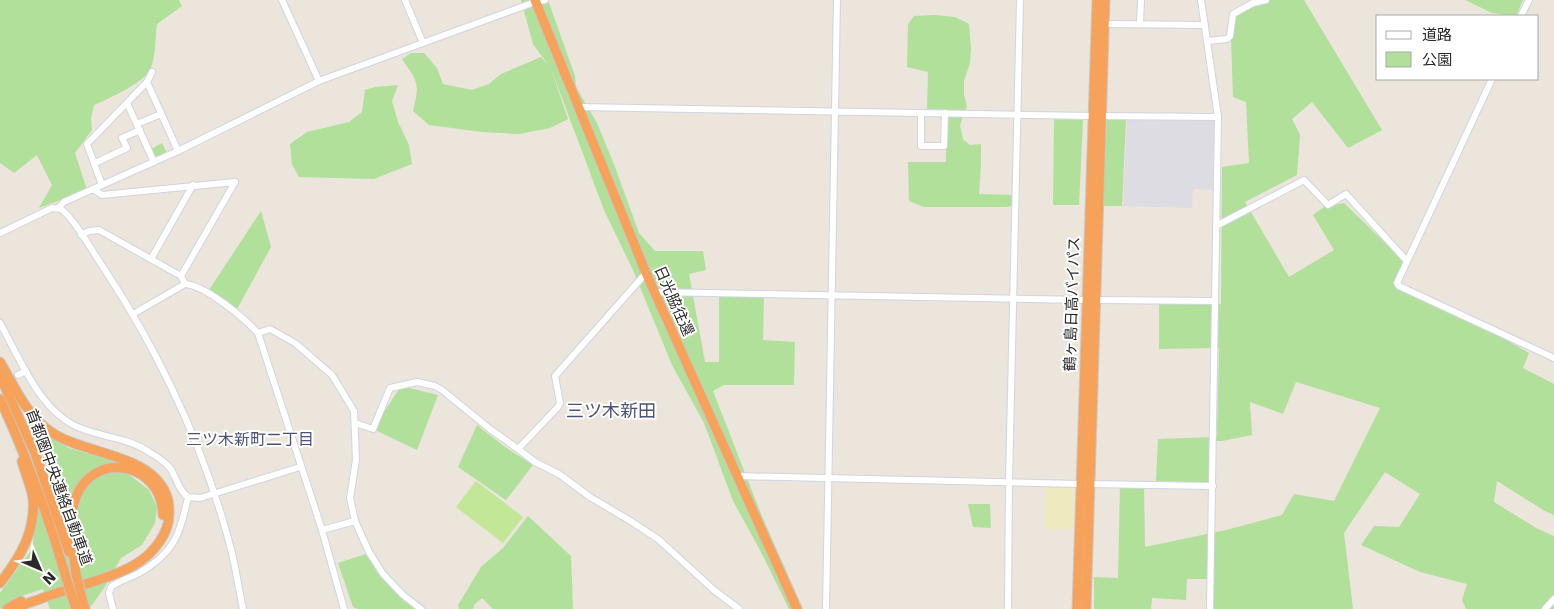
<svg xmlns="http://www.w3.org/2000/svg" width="1554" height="609" font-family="'DejaVu Sans','Noto Sans JP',sans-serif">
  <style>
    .industrial { fill: #dedce3 }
    .green { fill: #b0e09a }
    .sand { fill: #efe9bf }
    .pitch { fill: #c2e796 }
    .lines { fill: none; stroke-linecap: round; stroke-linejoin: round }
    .minor-casing { stroke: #d1d4e2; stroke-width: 8 }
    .highway-casing { stroke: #c7c7c7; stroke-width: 11 }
    .minor { stroke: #fff; stroke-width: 6 }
    .highway { stroke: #f7a25a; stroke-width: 9 }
    .highway-bridge-casing { stroke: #c7c7c7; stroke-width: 11; stroke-linecap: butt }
    .highway-bridge { stroke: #f7a25a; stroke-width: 9 }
    .labels { text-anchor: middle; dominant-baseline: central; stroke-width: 4; stroke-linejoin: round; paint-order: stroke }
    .street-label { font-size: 15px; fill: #292929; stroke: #fff }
    .neighbourhood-label { font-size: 16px; fill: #4c5278; stroke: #fff }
    .quarter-label { font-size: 18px; fill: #4c5278; stroke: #fff }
  </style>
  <rect width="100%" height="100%" fill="#ebe5db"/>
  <path class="industrial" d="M1127,119H1215L1214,190L1193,189L1192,208L1123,206Z"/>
  <g class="green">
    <path d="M0,0H179L182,6L157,24C155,38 156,57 150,70C143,83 108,99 94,105L91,118L92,130L75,153L87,190L39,208L52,185L37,155L14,173L0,163Z"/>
    <path d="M521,0H548L575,76L576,87L597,123L615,167L639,233L655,251H703L706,270L689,274L705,362H719V295L764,296L763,340L795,342L794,385H724L713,391L761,514L803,609H789L760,550L733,501L704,423L672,365L633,270L604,210L550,66L568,119L550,128L519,134L482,132L429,125L413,111C420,83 418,82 402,59L411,53H424L437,68L443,84L472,90L489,84L501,74L541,57L549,66L533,44Z"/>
    <path d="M1262,0H1304L1382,130L1348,148L1312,102L1292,119L1300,135L1297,175L1245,202L1289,277L1334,250L1313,215L1324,207L1344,203L1404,261L1394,285L1497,335L1529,353L1523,368L1554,384V515L1545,511L1497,481L1494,502L1536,528L1554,536V609H1466L1462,600L1467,584L1420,572L1361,545L1374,526L1399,527L1420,494L1385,472L1344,533L1353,609H1213V579H1187L1186,600L1152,598L1151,609H1094V577L1118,578L1120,487L1144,488L1145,547L1226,530L1282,515L1294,494L1334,501L1380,408L1296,382L1283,414L1250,402L1252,435L1222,441H1210L1209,483L1156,481L1158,439L1217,437L1219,348L1159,349V303L1221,304L1222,167L1249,163L1246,102L1233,97L1231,39L1237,15L1254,7Z"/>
    <path d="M1465,0H1523L1516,16L1492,13Z"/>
    <path d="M935,15L955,17L969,24L971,48L970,63L964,81V95L967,106L960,125L963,139L970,145L981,144V165L979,194L1015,195L1014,205L1007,207H924L909,201L908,162H946V110L927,109L928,72L907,67L908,24L914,16Z"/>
    <path d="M398,85L392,101L398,122L409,145L412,164L374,179L299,177L292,164L290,144L307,132L349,122L362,112L365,90L375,87Z"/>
    <path d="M1054,119L1083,120L1079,205H1053Z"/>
    <path d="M1107,119H1126L1122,206H1103Z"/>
    <path d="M162,143L167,153L157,157H154L151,149Z"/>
    <path d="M261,211L271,247L236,311L209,290Z"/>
    <path d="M401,386L438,395L417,450L373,429Z"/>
    <path d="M27,416L49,437L69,448L110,460L149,490L157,507L155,523L142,545L121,558L104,588L89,609H50L43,589L15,598L0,609V593L32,549L37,513L54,485Z"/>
    <path d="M477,425L505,447L533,465L506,500L458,467Z"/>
    <path d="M968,504H990L991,528L973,527Z"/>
    <path d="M528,516L571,556L573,609H493L482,598L474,605L473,609H459L458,605L481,567L503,548Z"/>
    <path d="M366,554C380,577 393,592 415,609H358L353,607L338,563Z"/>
  </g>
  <path class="sand" d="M1046,486H1074L1073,529H1045Z"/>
  <path class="pitch" d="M476,481L523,517L503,543L456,507Z"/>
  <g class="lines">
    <defs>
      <g id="minor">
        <path d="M282,0L319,81"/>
        <path d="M405,0L423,43"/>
        <path d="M1201,0L1218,117L1210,609"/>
        <path d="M1521,16L1529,0"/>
        <path d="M1105,24L1205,25"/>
        <path d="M1140,24L1141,0"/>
        <path d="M1207,41L1227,39L1230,36L1233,14L1253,3L1266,0"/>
        <path d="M1492,79L1397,283L1399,286L1554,358"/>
        <path d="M147,82L178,151"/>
        <path d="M127,103L154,162"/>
        <path d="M578,107L1092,116"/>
        <path d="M921,113V146H944L945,113"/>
        <path d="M1101,116L1218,117"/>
        <path d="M137,124L161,114"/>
        <path d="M95,163L127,148L122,138L140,130"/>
        <path d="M102,185L87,144L147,82L152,72"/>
        <path d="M93,189L102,195L235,182"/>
        <path d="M58,208L64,202L178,151L319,81L535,2L545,0"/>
        <path d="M1216,226L1304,180L1328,205L1346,194L1406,260"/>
        <path d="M0,233L52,208L61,209C77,222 93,253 105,270C162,357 206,452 232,553C236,571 239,590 243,609"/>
        <path d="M81,235L89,231L99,230L181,276L185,284"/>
        <path d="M151,259L193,185"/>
        <path d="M646,273L555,376L560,403L558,407L518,449L535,462L559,474L590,497L629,520L658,539L715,591L739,609"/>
        <path d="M181,276L235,182"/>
        <path d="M654,292L1086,300"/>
        <path d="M1095,300L1215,301"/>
        <path d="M133,314L185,284C205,285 244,318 258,333L322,530L344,609"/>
        <path d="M0,323C21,360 39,411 80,428C102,437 129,438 149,452C156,456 165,462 170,468C177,478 178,490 188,497C180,535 174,553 139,573C130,578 118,581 111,587L109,593L113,609"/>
        <path d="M258,333L270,329L295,343L332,375L354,411L356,460L350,498L355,521L369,552L383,574L403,595L421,609"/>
        <path d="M18,375L26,371"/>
        <path d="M355,423L373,429L390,388L417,382L435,386L442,390L490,429L518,449"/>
        <path d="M737,476L1080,484"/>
        <path d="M1089,484L1213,486"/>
        <path d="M188,497L200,498L300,467"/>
        <path d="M322,530L355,521"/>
        <path d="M826,609L837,0"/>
        <path d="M1008,609L1009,481L1020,0"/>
        <path d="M1545,609L1554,599"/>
      </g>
      <g id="highway">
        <path d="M535,0L646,273L797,609"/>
        <path d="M0,362C14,386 27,416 51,432C86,456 155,453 168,500C169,504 169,510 169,515C169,533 154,552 139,562C116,578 68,588 40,599C32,602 23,604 16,609"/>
        <path d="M0,376L35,453L69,552"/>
        <path d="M0,399C27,457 48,516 66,577"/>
        <path d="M76,574C73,548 67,522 76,497C94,450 162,462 163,515"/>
        <path d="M0,583C20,558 36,531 33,498C31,486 25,473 22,461"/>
        <path d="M81,594L85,609"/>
        <path d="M72,597L76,609"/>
        <path d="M7,609L21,601"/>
        <path d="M1077,609L1097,0"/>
        <path d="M1086,609L1105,0"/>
      </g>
    </defs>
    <use href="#minor" class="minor-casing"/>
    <use href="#highway" class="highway-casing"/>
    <use href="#minor" class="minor"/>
    <use href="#highway" class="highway"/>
    <defs>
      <g id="highway-bridge">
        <path d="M76,574L81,594"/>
        <path d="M66,577L72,597"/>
      </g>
    </defs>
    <use href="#highway-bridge" class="highway-bridge-casing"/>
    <use href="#highway-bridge" class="highway-bridge"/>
  </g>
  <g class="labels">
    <g class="street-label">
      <text transform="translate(674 301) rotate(66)">日光脇往還</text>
      <text transform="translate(1072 304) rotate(-88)">鶴ヶ島日高バイパス</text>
      <text transform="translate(59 487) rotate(70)">首都圏中央連絡自動車道</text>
    </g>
    <g class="neighbourhood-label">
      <text x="250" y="439">三ツ木新町二丁目</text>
    </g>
    <g class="quarter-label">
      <text x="611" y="410">三ツ木新田</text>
    </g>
  </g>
  <rect x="1376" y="15" width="162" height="65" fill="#ffffff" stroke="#a9a9a9"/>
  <rect x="1386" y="31" width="25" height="8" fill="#ffffff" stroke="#a9a9a9"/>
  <text x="1422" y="40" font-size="15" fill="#292929">道路</text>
  <rect x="1386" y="52" width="25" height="15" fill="#b0e09a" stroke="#a9a9a9"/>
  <text x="1422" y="65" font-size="15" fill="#292929">公園</text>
  <g transform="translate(40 569) rotate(135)" stroke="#ffffff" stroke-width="4" paint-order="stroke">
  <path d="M0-4L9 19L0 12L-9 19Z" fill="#292929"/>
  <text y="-8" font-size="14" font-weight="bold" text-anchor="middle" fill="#292929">N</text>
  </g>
</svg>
